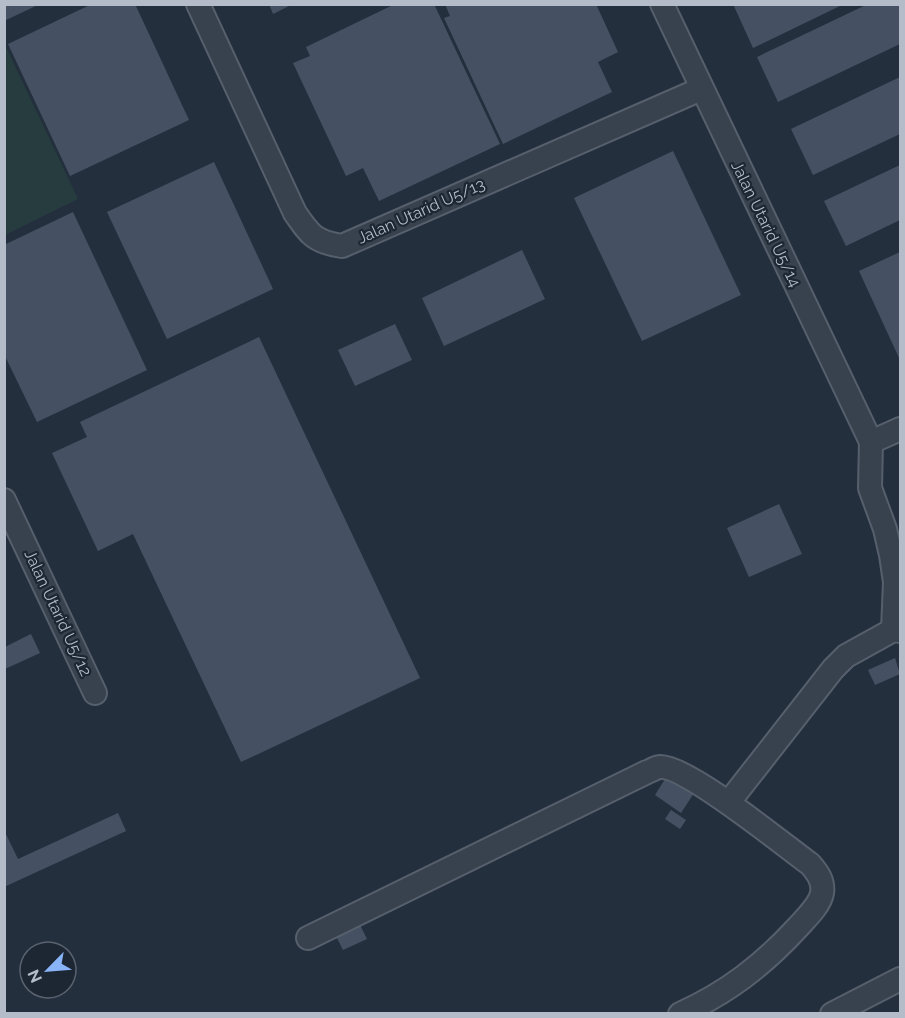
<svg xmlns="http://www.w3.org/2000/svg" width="905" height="1018" font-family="Raleway,sans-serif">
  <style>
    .green { fill: #263c3f }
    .building { fill: #455162 }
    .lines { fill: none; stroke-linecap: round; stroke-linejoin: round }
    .minor-casing { stroke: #565f6c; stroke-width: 26 }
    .minor { stroke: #38414e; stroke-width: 22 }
    .labels { text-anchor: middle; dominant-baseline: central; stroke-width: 4.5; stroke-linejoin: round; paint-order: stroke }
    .street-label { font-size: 16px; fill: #b4bcc9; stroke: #1d2633 }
  </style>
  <rect width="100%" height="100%" fill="#242f3e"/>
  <path class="green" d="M5,45L78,199L5,235H4Z"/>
  <g class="building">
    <path d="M4,4H40L4,21Z"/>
    <path d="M92,4H135L189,120L70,176L8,44Z"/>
    <path d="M269,4H293L273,14Z"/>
    <path d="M395,4H434L500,144L379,201L363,168L346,176L293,63L310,56L306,47Z"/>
    <path d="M445,4H596L618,52L598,62L612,92L503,144L444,18L450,16Z"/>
    <path d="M733,4H844L753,48Z"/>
    <path d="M868,4H900V44L778,102L757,57Z"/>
    <path d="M900,77V134L813,175L791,129Z"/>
    <path d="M673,151L741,295L642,341L574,198Z"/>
    <path d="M214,162L273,289L167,339L107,212Z"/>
    <path d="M900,165V220L846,246L824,201Z"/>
    <path d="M73,212L147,370L37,422L4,354V245Z"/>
    <path d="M522,250L545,299L444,346L422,298Z"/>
    <path d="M900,252V360L859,271Z"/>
    <path d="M395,324L412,360L355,386L338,350Z"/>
    <path d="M259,337L420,678L241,762L133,534L98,551L52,453L87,437L80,422Z"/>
    <path d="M779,504L802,554L749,577L727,528Z"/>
    <path d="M31,634L40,653L5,669V647Z"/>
    <path d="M895,658L900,674L875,685L868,670Z"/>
    <path d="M667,776L694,793L681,813L655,795Z"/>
    <path d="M671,810L686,820L680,829L665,819Z"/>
    <path d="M118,813L126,831L4,887V830L18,859Z"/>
    <path d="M359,923L367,939L343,950L335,934Z"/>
  </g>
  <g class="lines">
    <defs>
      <g id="minor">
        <path d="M198,4L295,213C310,235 315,242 342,246L701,89"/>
        <path d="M662,4L871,442"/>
        <path d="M871,442L870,488L885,529L891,555L895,582L893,630"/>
        <path d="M871,442L900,429"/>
        <path d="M4,500L95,693"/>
        <path d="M729,802L833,669L846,656L893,630L900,631"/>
        <path d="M308,938L647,772C651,771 656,767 660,767C686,765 785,846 810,864C817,872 824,881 822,893C820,905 806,918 798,927C763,965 727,993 680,1014"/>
        <path d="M832,1014L900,979"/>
      </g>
    </defs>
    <use href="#minor" class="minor-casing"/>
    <use href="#minor" class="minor"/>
  </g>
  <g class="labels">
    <g class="street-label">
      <text transform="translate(421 211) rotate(-24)">Jalan Utarid U5/13</text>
      <text transform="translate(766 224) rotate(64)">Jalan Utarid U5/14</text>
      <text transform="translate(58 613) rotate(65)">Jalan Utarid U5/12</text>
    </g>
  </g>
  <rect width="905" height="1018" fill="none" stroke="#b4bcc9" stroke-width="12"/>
  <g transform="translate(48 970) rotate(245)"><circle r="28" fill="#1d2633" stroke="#59626f" stroke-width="1.5"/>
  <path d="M0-4.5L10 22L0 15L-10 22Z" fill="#8ab4f8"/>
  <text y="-9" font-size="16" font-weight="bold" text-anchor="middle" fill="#b4bcc9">N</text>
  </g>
</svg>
